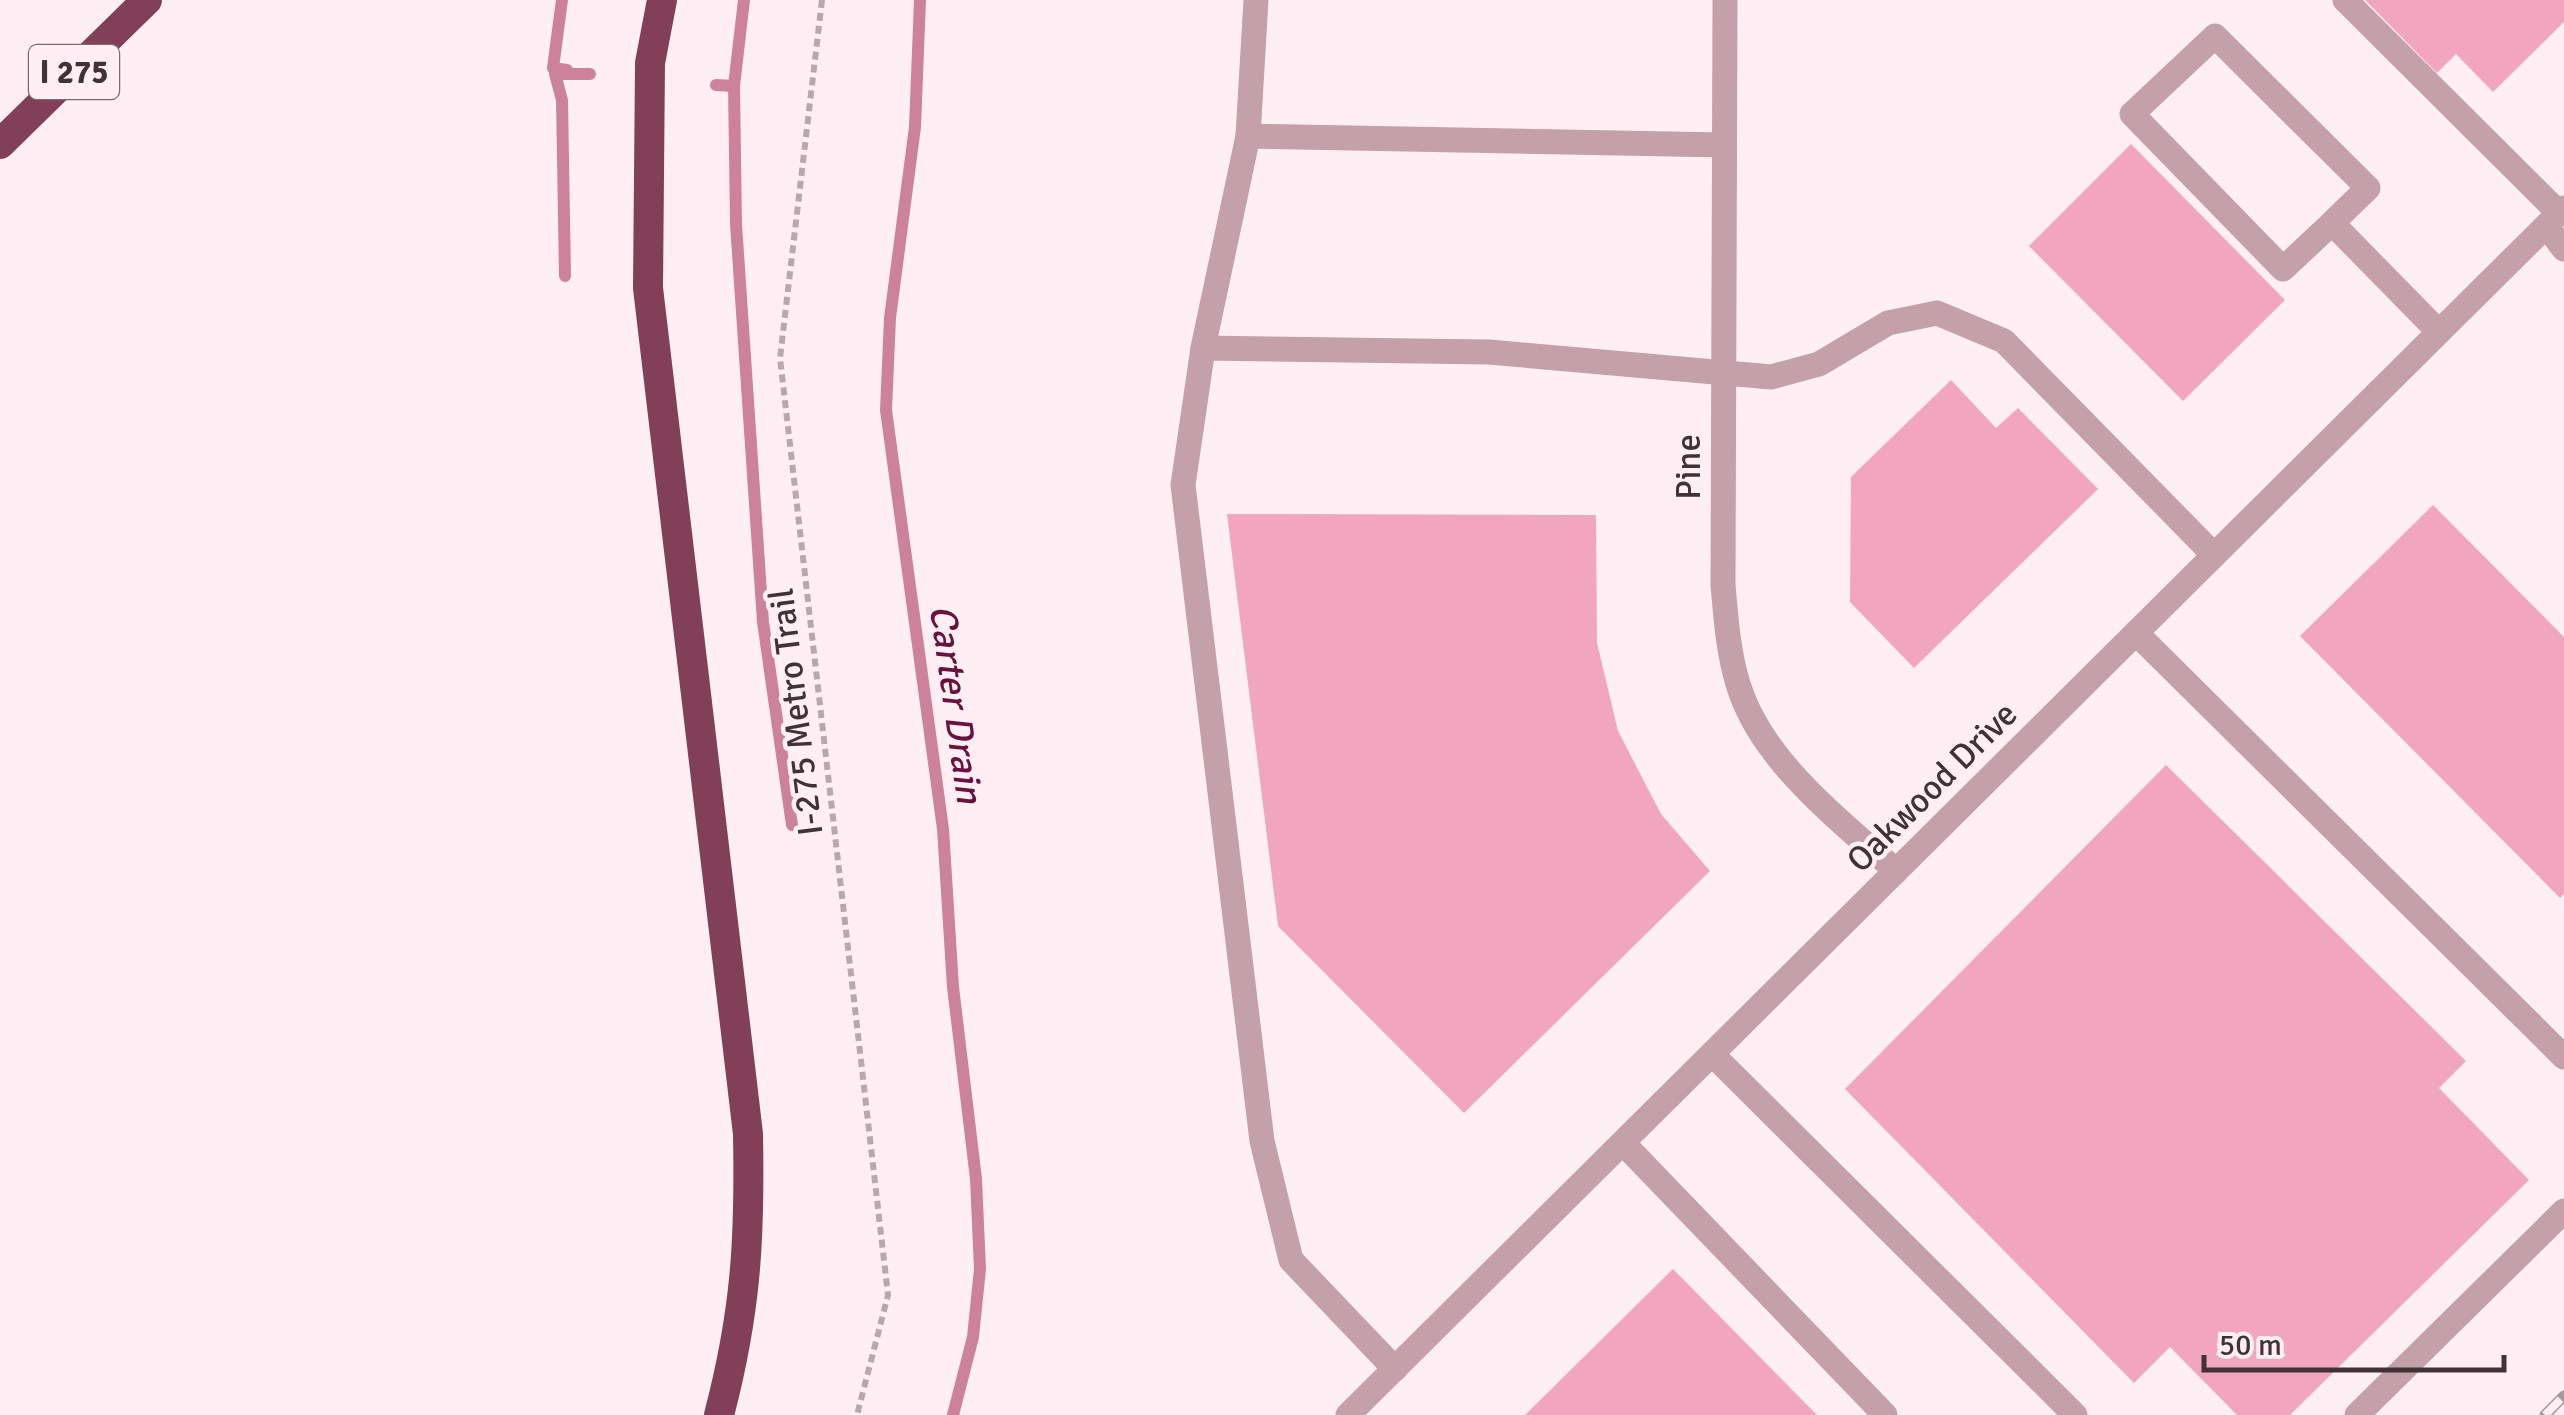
<svg xmlns="http://www.w3.org/2000/svg" width="2564" height="1415" font-family="Signika,sans-serif">
  <style>
    .lines { fill: none; stroke-linecap: round; stroke-linejoin: round }
    .stream { stroke: #cd829b; stroke-width: 12 }
    .building { fill: #f2a5be }
    .path { stroke: #b8a8ad; stroke-width: 6; stroke-dasharray: 8 5; stroke-linecap: butt }
    .minor { stroke: #c3a0aa; stroke-width: 25 }
    .highway { stroke: #823f58; stroke-width: 30 }
    .rail-casing { stroke: #a8989d; stroke-width: 11 }
    .rail { stroke: #ffeff4; stroke-width: 8; stroke-dasharray: 22; stroke-linecap: butt }
    .labels { text-anchor: middle; dominant-baseline: central; stroke-width: 9; stroke-linejoin: round; paint-order: stroke }
    .shield { fill: #ffeff4; stroke: #7a6b70; stroke-width: 2.5 }
    .shield-label { font-size: 32px; font-weight: bold; fill: #413237 }
    .street-label { font-size: 35px; fill: #413237; stroke: #ffeff4 }
    .water-label { font-size: 38px; font-style: italic; fill: #6b123c; stroke: #ffeff4 }
  </style>
  <rect width="100%" height="100%" fill="#ffeff4"/>
  <g class="lines">
    <g class="stream">
      <path d="M562,0L553,68L567,70"/>
      <path d="M744,0L734,86L736,224L763,622L792,825"/>
      <path d="M920,0L915,127L890,318L886,410L943,829L953,987L976,1179L980,1269L973,1337L953,1415"/>
      <path d="M716,85L734,86"/>
      <path d="M565,276L562,100L555,74H590"/>
    </g>
  </g>
  <g class="building">
    <path d="M2365,0H2564V22L2493,92L2456,54L2437,73Z"/>
    <path d="M2131,144L2285,300L2183,401L2029,246Z"/>
    <path d="M1951,380L1996,428L2018,408L2098,489L1914,668L1850,602L1851,477Z"/>
    <path d="M2433,505L2564,637V894L2560,898L2300,636Z"/>
    <path d="M1227,514L1596,515L1597,643L1618,731L1661,814L1710,871L1464,1113L1278,926Z"/>
    <path d="M2166,765L2466,1061L2439,1088L2529,1180L2290,1415H2237L2170,1347L2134,1383L1845,1089Z"/>
    <path d="M1673,1269L1817,1415H1525Z"/>
  </g>
  <g class="lines">
    <path class="path" d="M822,0L780,358L888,1295L857,1415"/>
    <g class="minor">
      <path d="M1256,0L1248,136L1724,145"/>
      <path d="M1725,0L1723,585C1726,618 1728,651 1738,684C1761,761 1839,819 1896,871"/>
      <path d="M2345,0L2559,213"/>
      <path d="M2332,223L2368,188L2215,36L2132,114L2283,269L2332,223L2439,332"/>
      <path d="M2546,226L2564,249"/>
      <path d="M1203,348L1248,136"/>
      <path d="M2136,633L2564,1057"/>
      <path d="M1712,1054L2075,1415"/>
      <path d="M1623,1143L1885,1415"/>
      <path d="M1395,1369L1291,1260L1262,1141L1183,485L1203,348L1489,352L1771,377L1819,364L1888,323L1937,313L2004,341L2214,555"/>
      <path d="M1348,1415L2564,208"/>
      <path d="M2357,1415L2564,1211"/>
    </g>
    <g class="highway">
      <path d="M662,0L650,63L648,288L748,1134C750,1240 746,1312 719,1415"/>
      <path d="M0,144L147,0"/>
    </g>
    <defs>
      <path id="rail" d="M2545,1415L2564,1396"/>
    </defs>
    <use href="#rail" class="rail-casing"/>
    <use href="#rail" class="rail"/>
  </g>
  <g class="labels">
    <rect class="shield" x="29" y="45" width="90" height="54" rx="8"/>
    <g class="shield-label">
      <text x="74" y="72">I 275</text>
    </g>
    <g class="street-label">
      <text transform="translate(1688 467) rotate(-90)">Pine</text>
      <text transform="translate(796 712) rotate(-97)">I-275 Metro Trail</text>
      <text transform="translate(1932 787) rotate(-45)">Oakwood Drive</text>
    </g>
    <g class="water-label">
      <text transform="translate(956 704) rotate(82)">Carter Drain</text>
    </g>
  </g>
  <path d="M2204 1355v15h300v-15" fill="none" stroke="#413237" stroke-width="5"/>
  <text x="2219" y="1355" font-size="30" fill="#413237" stroke="#ffeff4" stroke-width="8" paint-order="stroke">50 m</text>
</svg>
